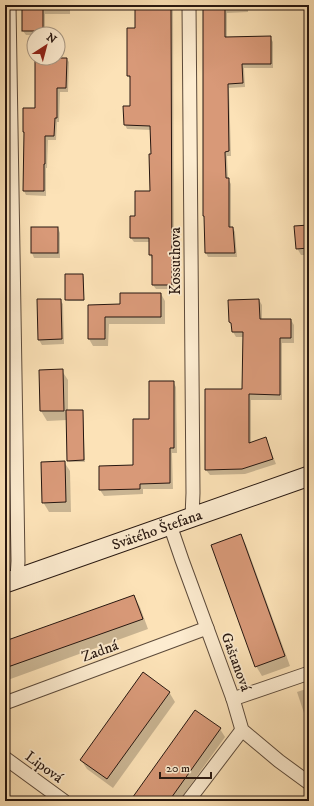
<svg xmlns="http://www.w3.org/2000/svg" width="314" height="806" font-family="'IM FELL DW Pica',serif">
  <style>
    .shadow { fill: #0003 }
    .building { fill: #d89978; stroke: #271710 }
    .lines { fill: none; stroke-linecap: round; stroke-linejoin: round }
    .street-casing { stroke: #5c4a3a; stroke-width: 15 }
    .secondary-casing { stroke: #271710; stroke-width: 21 }
    .street { stroke: #fdecd0; stroke-width: 13 }
    .secondary { stroke: #fdecd0; stroke-width: 19 }
    .labels { text-anchor: middle; dominant-baseline: central; stroke-width: 3.5; stroke-linejoin: round; paint-order: stroke }
    .street-label { font-size: 15px; fill: #271710; stroke: #fdecd0 }
  </style>
  <rect width="100%" height="100%" fill="#fce2b7"/>
  <filter id="stains"><feTurbulence type="fractalNoise" baseFrequency=".005" numOctaves="4"/><feColorMatrix values="0 0 0 0 .2 0 0 0 0 .09 0 0 0 0 .02 0 0 0 .5 -.17"/></filter>
  <radialGradient id="worn" r=".72"><stop offset=".6" stop-color="#630" stop-opacity="0"/><stop offset="1" stop-color="#630" stop-opacity=".3"/></radialGradient>
  <g class="shadow">
    <path d="M23,5H70V14H45V34H34V35H26L23,31Z"/>
    <path d="M136,5H173L174,289H156L153,285L152,259L150,255V242H134L131,238L151,192L152,155L151,130L127,129L125,125L124,107H131V80L128,76L136,29Z"/>
    <path d="M204,5H248V12L227,13V38L270,37L273,42V68H244L245,87L229,88L231,156H227L228,179L231,184V228H233L235,232L237,257H208L206,253Z"/>
    <path d="M36,58H66L69,62L68,92H60L59,122H57L56,140H48L47,168H46V196L26,195L24,191L25,134L24,132L36,109Z"/>
    <path d="M309,226V255H301L297,248Z"/>
    <path d="M32,228H58L60,233V258H34L32,253Z"/>
    <path d="M83,275L84,277V301H68L66,299Z"/>
    <path d="M161,294L165,301V324H109L108,346H93L89,339V306L121,305Z"/>
    <path d="M60,300L63,304L64,344L42,345L39,340Z"/>
    <path d="M259,300L262,305V320H291L294,325V343H282V400H251V443L265,438L268,444L276,464L245,474L210,475L206,470V390H243L244,337H236L233,332V327L230,322Z"/>
    <path d="M40,371H62L68,380V411H82L83,413L85,462H69L68,460L67,420L47,421L41,411Z"/>
    <path d="M173,382L176,387L177,453H172L173,489H143V494L104,496L100,490L134,466L150,420Z"/>
    <path d="M64,462L70,471L71,512H49L43,502Z"/>
    <path d="M241,535L246,545L290,666L262,676L256,666Z"/>
    <path d="M134,596L140,607L148,629L5,681V642Z"/>
    <path d="M309,688V728L297,692Z"/>
    <path d="M169,692L175,702L113,788L87,769L81,760Z"/>
    <path d="M195,711L220,729L225,737L179,801H131Z"/>
  </g>
  <g class="building">
    <rect x="22" y="5" width="21" height="26"/>
    <path d="M135,5H171L172,285H152V255H149V238H130V216H135V191H150L149,154H151L150,126L124,125L123,106H130V76H127V28H135Z"/>
    <path d="M203,5H225V37L271,36V64H242L243,83L228,84L229,151L225,152L226,178H229V227H233L235,253H205L204,216H203Z"/>
    <path d="M35,58H67L66,88H57V118H55L54,136H45V164H44V191H23L24,132H23V108H35Z"/>
    <path d="M309,225V248L296,249L294,226Z"/>
    <rect x="31" y="227" width="27" height="26"/>
    <path d="M65,274H83L84,300H65Z"/>
    <path d="M120,293H161V317H105V339H88V305L120,304Z"/>
    <path d="M37,299H61L62,339L38,340Z"/>
    <path d="M259,299L260,319H291V338H280V395L249,394V443L266,437L273,459L242,469L205,470V389H242L243,332H232L231,323L229,322L228,300Z"/>
    <path d="M63,369L64,411H40L39,370Z"/>
    <path d="M149,381H174V448H170V483L140,484V489L99,490V466L133,465V419H149Z"/>
    <path d="M66,410H83L84,460L67,461Z"/>
    <path d="M65,461L66,502L42,503L41,462Z"/>
    <path d="M241,534L285,656L255,667L211,545Z"/>
    <path d="M134,595L143,619L5,668V641Z"/>
    <path d="M143,672L170,692L107,779L80,760Z"/>
    <path d="M195,710L221,728L169,801H130Z"/>
  </g>
  <g class="lines">
    <defs>
      <g id="street">
        <path d="M9,5L18,561L17,579"/>
        <path d="M189,5L193,493L192,517"/>
        <path d="M170,525L182,560L233,699L242,730L279,761L309,783"/>
        <path d="M233,699L309,673"/>
        <path d="M5,703L207,628"/>
        <path d="M5,758L64,801"/>
        <path d="M188,801L242,730"/>
      </g>
      <g id="secondary">
        <path id="s1" d="M5,583L309,476"/>
      </g>
    </defs>
    <use href="#street" class="street-casing"/>
    <use href="#secondary" class="secondary-casing"/>
    <use href="#street" class="street"/>
    <use href="#secondary" class="secondary"/>
  </g>
  <g class="labels">
    <g class="street-label">
      <text transform="translate(175 261) rotate(-90)">Kossuthova</text>
      <text stroke="none"><textPath href="#s1" startOffset="161">Svätého Štefana</textPath></text>
      <text transform="translate(100 651) rotate(-20)">Zadná</text>
      <text transform="translate(236 662) rotate(70)">Gaštanová</text>
      <text transform="translate(44 767) rotate(36)">Lipová</text>
    </g>
  </g>
  <rect width="314" height="806" fill="none" stroke="#fce2b7" stroke-width="20"/>
  <rect x="6" y="6" width="302" height="794" fill="none" stroke="#271710" stroke-width="2"/>
  <rect x="10" y="10" width="294" height="786" fill="none" stroke="#271710"/>
  <g transform="translate(46 46) rotate(36)"><circle r="19" fill="#fdecd0" stroke="#a79783"/>
  <path d="M0-3L7 15L0 10L-7 15Z" fill="#8f2418"/>
  <text y="-6" font-size="11" font-weight="bold" text-anchor="middle" fill="#271710">N</text>
  </g>
  <path d="M160 772v6h51v-6" fill="none" stroke="#271710" stroke-width="2"/>
  <text x="166" y="772" font-size="12" fill="#271710" stroke="#fdecd0" stroke-width="3" paint-order="stroke">20 m</text>
  <rect width="100%" height="100%" filter="url(#stains)"/>
  <rect width="100%" height="100%" fill="url(#worn)"/>
</svg>
